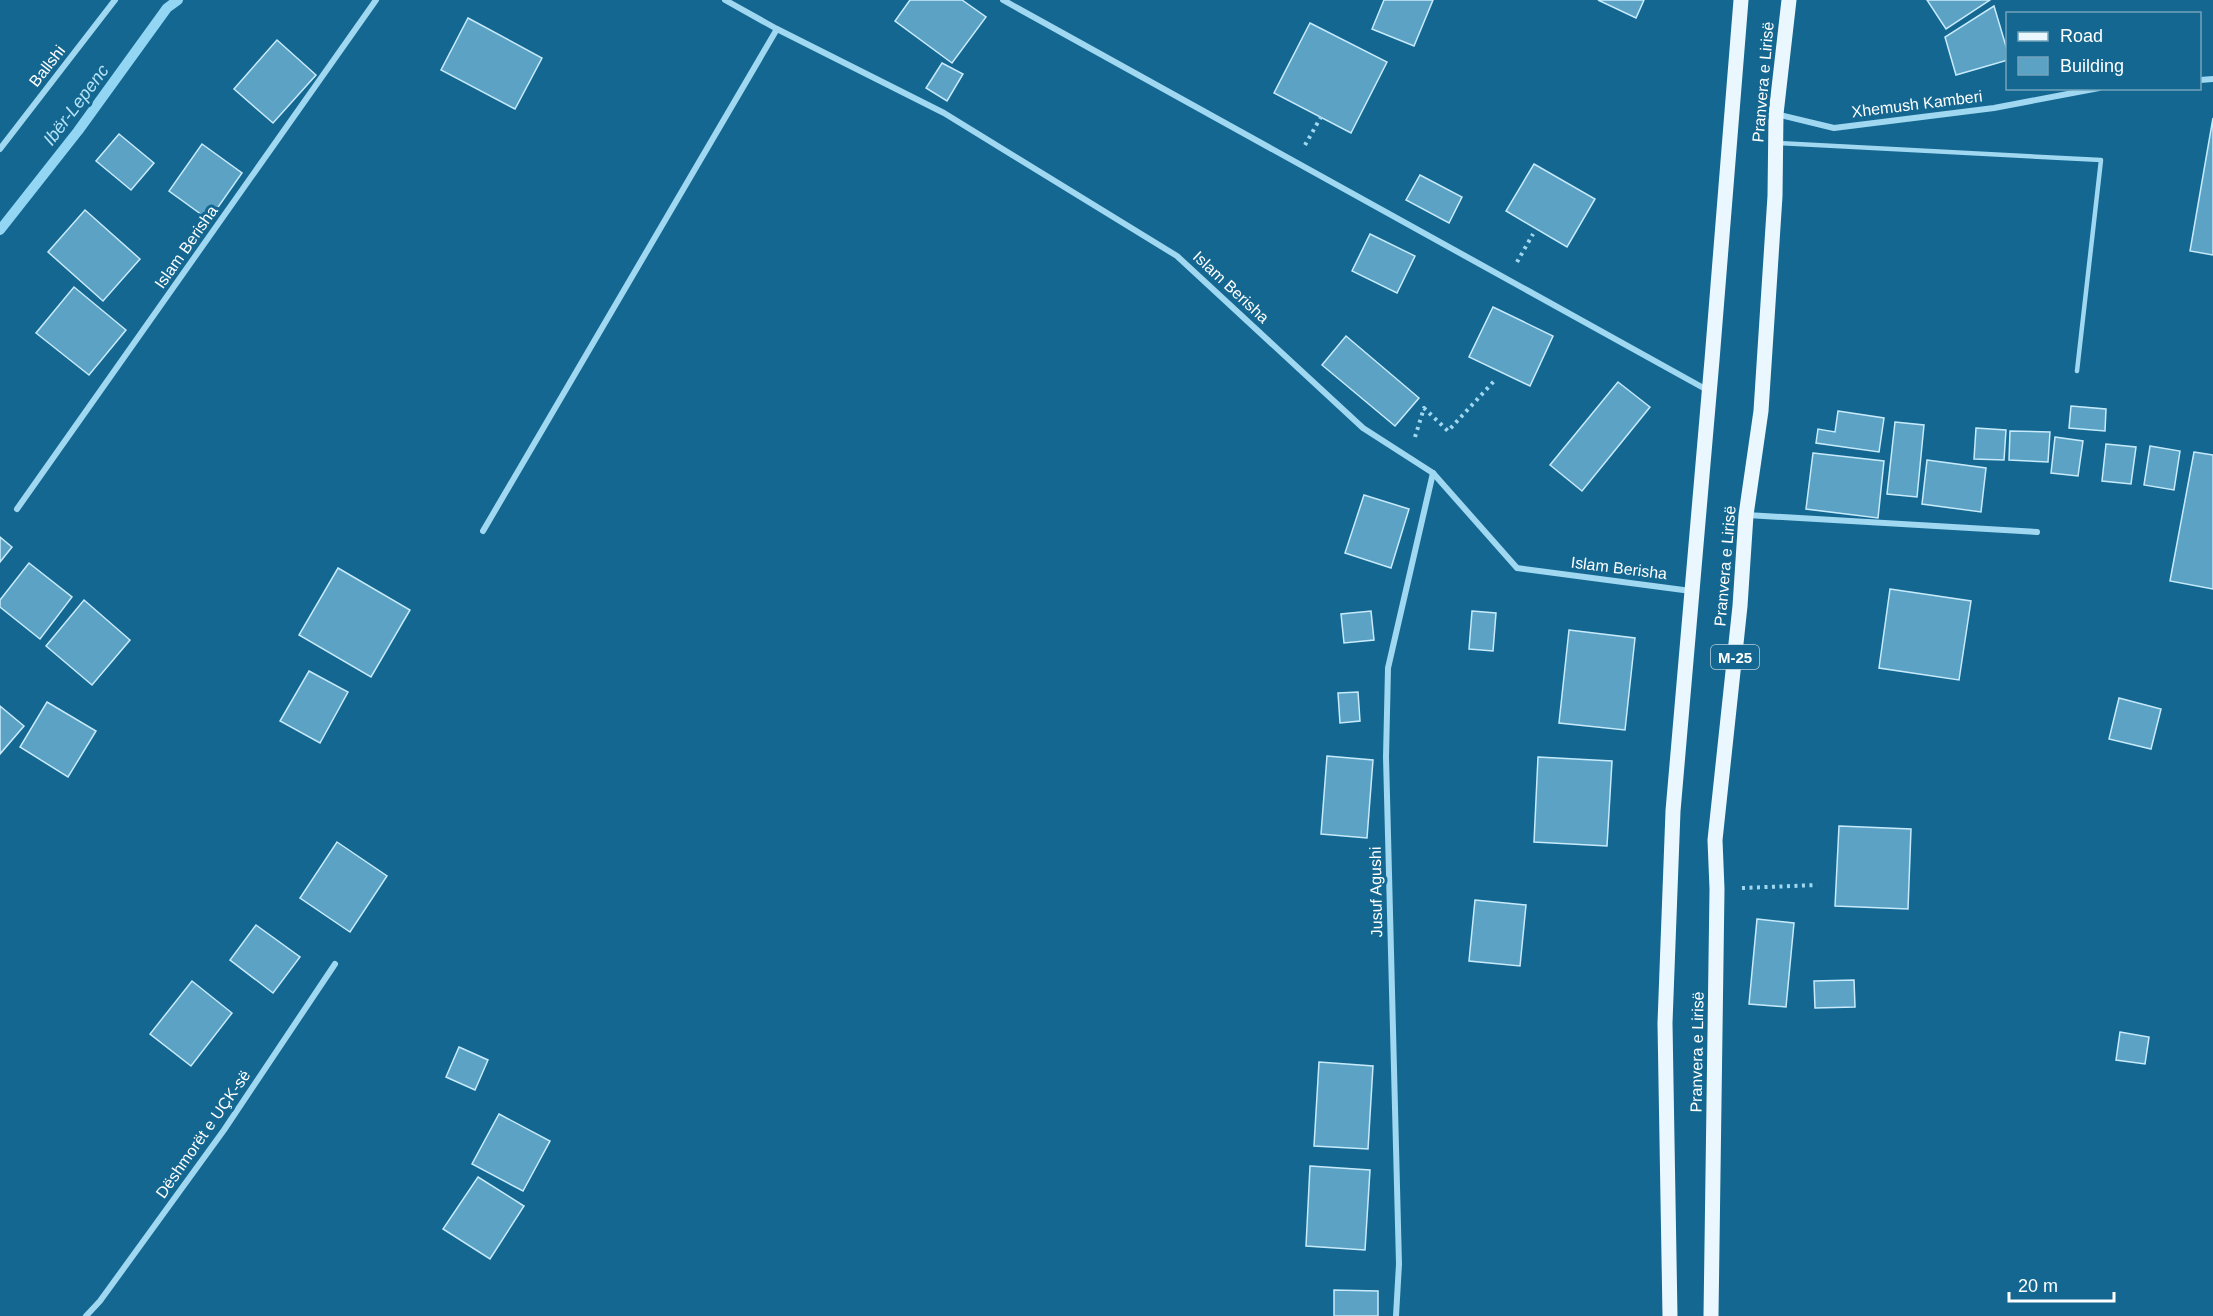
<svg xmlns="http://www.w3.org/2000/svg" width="2213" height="1316" font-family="Helvetica,sans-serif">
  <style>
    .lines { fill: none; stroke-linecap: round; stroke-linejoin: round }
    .stream { stroke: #92d6f4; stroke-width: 10 }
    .building { fill: #5ba2c4; stroke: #c7ebfc; stroke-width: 1.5 }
    .path { stroke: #a0d7f1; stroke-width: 4; stroke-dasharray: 3 4.5; stroke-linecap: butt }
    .service { stroke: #a0d7f1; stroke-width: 4.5 }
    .minor { stroke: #a0d7f1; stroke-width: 6 }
    .primary { stroke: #eaf7ff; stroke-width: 15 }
    .labels { text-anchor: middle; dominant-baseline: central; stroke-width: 6; stroke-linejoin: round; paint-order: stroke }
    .shield { fill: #146790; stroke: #b8d1de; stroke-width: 1.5 }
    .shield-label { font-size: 15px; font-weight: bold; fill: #fff }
    .street-label { font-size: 16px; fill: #fff; stroke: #146790 }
    .water-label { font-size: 18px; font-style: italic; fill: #b4e3f9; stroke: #146790 }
  </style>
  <rect width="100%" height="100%" fill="#146790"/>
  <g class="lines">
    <path class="stream" d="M0,230L78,131L167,8L178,0"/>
  </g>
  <g class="building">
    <path d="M910,0H962L986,17L952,63L895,21Z"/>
    <path d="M1384,0H1433L1414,46L1372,29Z"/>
    <path d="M1598,0H1644L1636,18Z"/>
    <path d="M1927,0H1990L1946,29Z"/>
    <path d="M1994,6L2008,53V60L1956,75L1945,37Z"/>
    <path d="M468,18L542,58L515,109L441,70Z"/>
    <path d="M1310,23L1387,62L1351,133L1274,93Z"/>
    <path d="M277,40L316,75L273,123L234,89Z"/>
    <path d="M942,63L963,74L947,101L926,88Z"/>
    <path d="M2213,118V255L2190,251Z"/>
    <path d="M119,134L154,163L131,190L96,161Z"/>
    <path d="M202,144L242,173L209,220L169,191Z"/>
    <path d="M1534,164L1595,199L1567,247L1506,211Z"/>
    <path d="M1420,175L1462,197L1449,223L1406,200Z"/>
    <path d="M85,210L140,259L103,301L48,252Z"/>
    <path d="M1370,234L1415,256L1397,293L1352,271Z"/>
    <path d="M74,287L126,330L89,375L36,333Z"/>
    <path d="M1493,307L1553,336L1530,386L1469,357Z"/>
    <path d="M1346,336L1419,398L1395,426L1322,365Z"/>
    <path d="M1618,382L1650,407L1582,491L1550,465Z"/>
    <path d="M2071,406L2106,409L2105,431L2069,428Z"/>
    <path d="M1838,411L1884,418L1879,452L1816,443L1818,429L1835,432Z"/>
    <path d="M1895,422L1924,425L1917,497L1887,494Z"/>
    <path d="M1976,428L2006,430L2004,460L1974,459Z"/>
    <path d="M2010,431L2050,432L2048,462L2009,460Z"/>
    <path d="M2055,437L2083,441L2078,476L2051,473Z"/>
    <path d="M2106,444L2136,447L2131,484L2102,481Z"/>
    <path d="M2150,446L2180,451L2174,490L2144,485Z"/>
    <path d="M2194,452L2213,455V589L2170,581Z"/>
    <path d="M1813,453L1884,461L1878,518L1806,509Z"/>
    <path d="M1927,460L1986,468L1981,512L1922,504Z"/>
    <path d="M1364,495L1409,509L1391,568L1345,553Z"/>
    <path d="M0,537L12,547L0,562Z"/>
    <path d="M29,563L72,597L40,639L0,607V600Z"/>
    <path d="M338,568L410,610L371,677L299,635Z"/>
    <path d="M1890,589L1971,601L1959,680L1879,668Z"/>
    <path d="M84,600L130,640L92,685L46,646Z"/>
    <path d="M1371,611L1374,640L1344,643L1341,614Z"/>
    <path d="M1472,611L1496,613L1493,651L1469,649Z"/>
    <path d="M1569,630L1635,638L1625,730L1559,723Z"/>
    <path d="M309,671L348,692L320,743L280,721Z"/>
    <path d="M1358,692L1360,721L1340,723L1338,693Z"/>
    <path d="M2119,698L2161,709L2151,749L2109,739Z"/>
    <path d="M47,702L96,731L68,777L20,747Z"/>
    <path d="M0,706L24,726L0,754Z"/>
    <path d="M1327,756L1373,760L1367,838L1321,834Z"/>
    <path d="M1538,757L1612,761L1607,846L1534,842Z"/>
    <path d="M1839,826L1911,829L1908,909L1835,906Z"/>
    <path d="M337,842L387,876L350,932L300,898Z"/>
    <path d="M1475,900L1526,905L1520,966L1469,961Z"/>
    <path d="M1757,919L1794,923L1786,1007L1749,1004Z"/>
    <path d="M256,925L300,957L273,993L230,960Z"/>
    <path d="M1854,980L1855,1007L1815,1008L1814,981Z"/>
    <path d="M192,981L232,1013L191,1066L150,1034Z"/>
    <path d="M2120,1032L2149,1037L2145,1064L2116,1060Z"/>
    <path d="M459,1047L488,1060L475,1090L446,1077Z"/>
    <path d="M1319,1062L1373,1066L1368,1149L1314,1146Z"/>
    <path d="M499,1114L550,1141L523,1191L472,1164Z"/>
    <path d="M1310,1166L1370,1170L1365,1250L1306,1246Z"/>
    <path d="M478,1177L524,1206L490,1259L443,1229Z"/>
    <path d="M1334,1290L1378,1291V1316H1334Z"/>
  </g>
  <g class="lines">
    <g class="path">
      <path d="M1305,145L1321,117"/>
      <path d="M1517,262L1533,234"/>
      <path d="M1415,437L1424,408L1448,431L1495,380"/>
      <path d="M1742,888L1817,885"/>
    </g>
    <path class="service" d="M1777,143L2101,160L2077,371"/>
    <g class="minor">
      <path d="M725,0L777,29L944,113L1177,256L1363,428L1433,473L1517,568L1691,591"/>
      <path d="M1003,0L1709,391"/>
      <path d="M2200,80L2213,79"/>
      <path d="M1776,114L1834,128L1994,108L2099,88"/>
      <path d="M0,149L115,0"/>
      <path d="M17,509L376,0"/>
      <path d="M1747,515L2037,532"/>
      <path d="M483,531L777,29"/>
      <path d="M86,1316L100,1301L224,1130L335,964"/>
      <path d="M1396,1316L1399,1264L1386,757L1388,668L1433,473"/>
    </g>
    <g class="primary">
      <path d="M1670,1316L1665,1023L1673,811L1712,360L1741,0"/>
      <path d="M1711,1316L1717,889L1715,840L1740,606L1746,515L1761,411L1775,196L1776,114L1789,0"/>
    </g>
  </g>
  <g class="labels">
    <rect class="shield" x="1711" y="645" width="48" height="24" rx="4.5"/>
    <g class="shield-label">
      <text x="1735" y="657">M-25</text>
    </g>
    <g class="street-label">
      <text transform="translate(47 66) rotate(-52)">Ballshi</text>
      <text transform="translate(1763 82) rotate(-85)">Pranvera e Lirisë</text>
      <text transform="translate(1917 104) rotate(-7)">Xhemush Kamberi</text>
      <text transform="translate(186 247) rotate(-55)">Islam Berisha</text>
      <text transform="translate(1231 287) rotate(43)">Islam Berisha</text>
      <text transform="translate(1725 566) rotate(-85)">Pranvera e Lirisë</text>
      <text transform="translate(1619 568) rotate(7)">Islam Berisha</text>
      <text transform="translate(1376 892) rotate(-91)">Jusuf Agushi</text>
      <text transform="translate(1697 1052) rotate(-89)">Pranvera e Lirisë</text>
      <text transform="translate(203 1134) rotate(-55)">Dëshmorët e UÇK-së</text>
    </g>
    <g class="water-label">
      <text transform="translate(76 105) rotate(-53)">Ibër-Lepenc</text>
    </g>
  </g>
  <rect x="2006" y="12" width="195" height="78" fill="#146790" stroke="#72a4bc" stroke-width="1.5"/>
  <rect x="2018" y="32" width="30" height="9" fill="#eaf7ff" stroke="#72a4bc" stroke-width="1.5"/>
  <text x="2060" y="42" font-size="18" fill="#ffffff">Road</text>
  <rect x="2018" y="57" width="30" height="18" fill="#5ba2c4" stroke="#72a4bc" stroke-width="1.5"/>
  <text x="2060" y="72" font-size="18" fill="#ffffff">Building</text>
  <path d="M2009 1292v9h105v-9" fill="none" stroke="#ffffff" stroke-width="3"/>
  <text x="2018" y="1292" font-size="18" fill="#ffffff" stroke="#146790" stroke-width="4.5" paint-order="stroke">20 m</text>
</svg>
